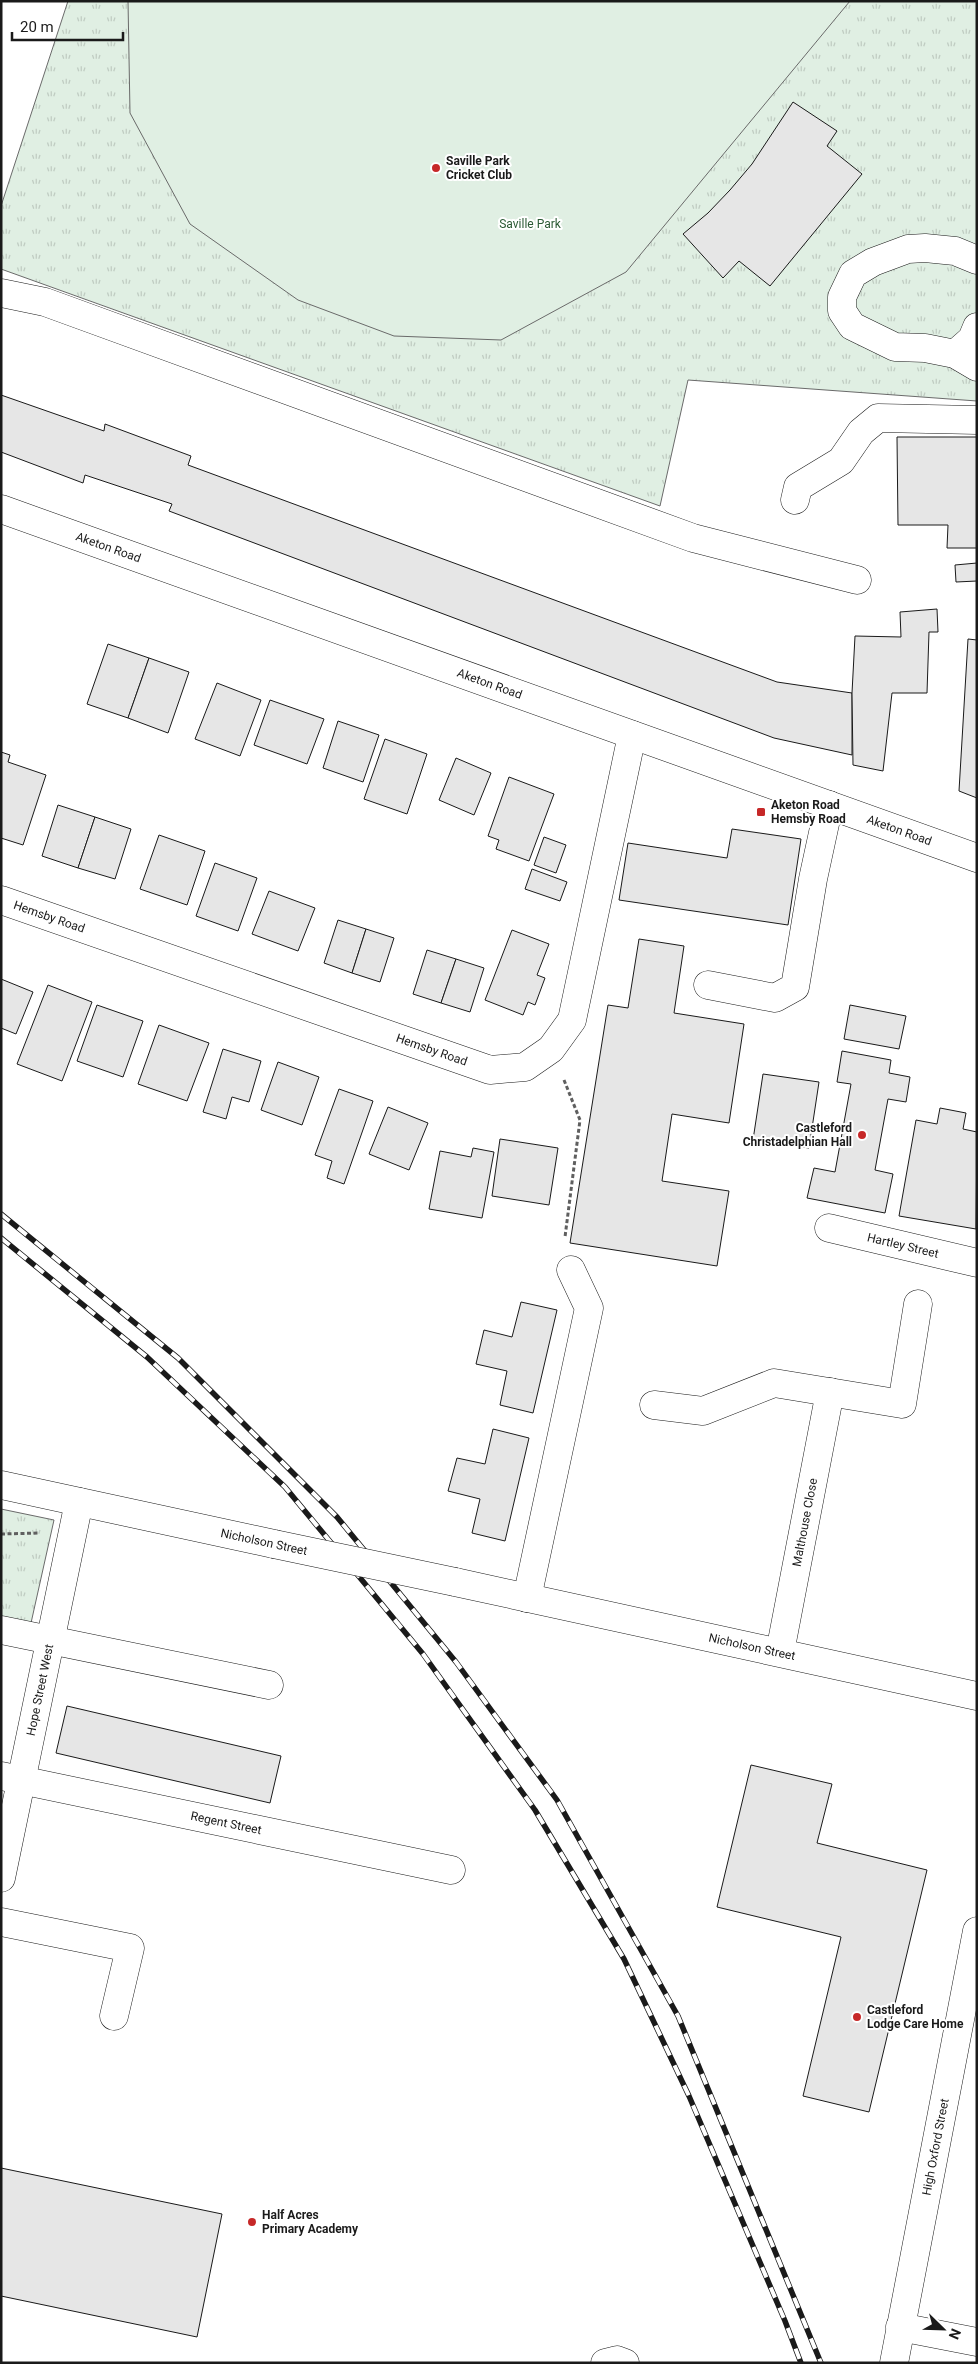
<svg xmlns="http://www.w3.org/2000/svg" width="978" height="2364" font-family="Roboto,sans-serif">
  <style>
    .grass { fill: url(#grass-tufts); stroke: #6a6a6a }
    .garden { fill: #e0efe3; stroke: #6a6a6a }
    .building { fill: #e6e6e6; stroke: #1a1a1a }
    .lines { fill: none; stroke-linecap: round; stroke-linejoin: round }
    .minor-casing { stroke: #1a1a1a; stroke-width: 29 }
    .major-casing { stroke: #1a1a1a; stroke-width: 29 }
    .path { stroke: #5f5f5f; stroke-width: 3; stroke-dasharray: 4 2.5; stroke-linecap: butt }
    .minor { stroke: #fff; stroke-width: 28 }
    .major { stroke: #fff; stroke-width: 28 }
    .rail-casing { stroke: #1a1a1a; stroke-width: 5.5 }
    .rail { stroke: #fff; stroke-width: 4; stroke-dasharray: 11; stroke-linecap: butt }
    .minor-bridge-casing { stroke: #1a1a1a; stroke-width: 29; stroke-linecap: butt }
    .minor-bridge { stroke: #fff; stroke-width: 28 }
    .poi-dot { fill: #c62828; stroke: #fff; stroke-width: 2 }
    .labels { text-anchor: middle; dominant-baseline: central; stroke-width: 4; stroke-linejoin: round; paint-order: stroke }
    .poi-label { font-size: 12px; font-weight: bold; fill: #1a1a1a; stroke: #fff; text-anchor: start }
    .park-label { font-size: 12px; fill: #2b5a34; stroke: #fff }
    .street-label { font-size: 12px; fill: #1a1a1a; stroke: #fff }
  </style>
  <defs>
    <pattern id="grass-tufts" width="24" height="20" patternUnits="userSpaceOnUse" patternTransform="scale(1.25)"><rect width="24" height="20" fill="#e0efe3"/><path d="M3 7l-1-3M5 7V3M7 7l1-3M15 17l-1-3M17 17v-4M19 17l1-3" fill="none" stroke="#c0ccc2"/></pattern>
  </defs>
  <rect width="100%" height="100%" fill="#fff"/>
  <g class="grass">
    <path d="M68,1H977V401L688,380L660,506L1,269V206Z"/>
    <path d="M1,1509L54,1520L31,1623L1,1616Z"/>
  </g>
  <path class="garden" d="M128,1H850L626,272L501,340L394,336L298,300L190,224L130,113Z"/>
  <g class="building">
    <path d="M793,102L837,131L827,146L862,174L770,286L739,261L723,278L683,234L708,213L730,190L752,164Z"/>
    <path d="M1,395L104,431L105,424L191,456L188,465L777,682L852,693V755L774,738L169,511L172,504L85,475L83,483L1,452Z"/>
    <path d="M897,437H977V548H947L948,525H898Z"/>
    <path d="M977,563V581L956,582L955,565Z"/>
    <path d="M937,609L938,632H929L927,693H892L883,771L853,765L852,693L855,636L901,637L900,612Z"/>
    <path d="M968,639L977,640V798L959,791Z"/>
    <path d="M108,644L149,658L128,718L87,704Z"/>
    <path d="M149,658L189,672L168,733L128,718Z"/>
    <path d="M217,683L261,700L240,756L195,739Z"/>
    <path d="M270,700L324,719L307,764L254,745Z"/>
    <path d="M338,721L379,735L363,782L323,768Z"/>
    <path d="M385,739L427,754L407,814L364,799Z"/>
    <path d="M1,752L10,755L8,762L46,775L23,845L1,838Z"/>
    <path d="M456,758L491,773L474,815L439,800Z"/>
    <path d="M509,777L554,794L529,861L496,849L499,840L488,836Z"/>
    <path d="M58,805L95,817L78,868L42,856Z"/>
    <path d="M95,817L131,829L115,879L78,868Z"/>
    <path d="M732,829L801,839L788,925L619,900L628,843L727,858Z"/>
    <path d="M159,835L205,851L187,905L140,889Z"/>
    <path d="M544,837L566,845L556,873L534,865Z"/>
    <path d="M215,863L257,878L238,931L196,916Z"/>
    <path d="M532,869L567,882L560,901L525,889Z"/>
    <path d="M269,891L315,908L298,951L252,934Z"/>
    <path d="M338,920L366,929L352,973L324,963Z"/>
    <path d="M366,929L394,938L380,982L352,973Z"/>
    <path d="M512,930L549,944L537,975L545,978L535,1005L528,1002L523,1015L485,1000Z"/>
    <path d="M639,939L684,946L674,1013L744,1024L729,1123L672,1114L662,1181L729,1191L717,1266L570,1243L608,1005L628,1008Z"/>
    <path d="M427,950L456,959L441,1003L413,994Z"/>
    <path d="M456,959L484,968L470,1012L441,1003Z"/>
    <path d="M1,979L33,992L16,1034L1,1028Z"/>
    <path d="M48,985L92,1002L62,1081L17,1064Z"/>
    <path d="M97,1005L143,1021L123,1077L77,1061Z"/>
    <path d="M850,1005L906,1016L899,1049L844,1039Z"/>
    <path d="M159,1025L209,1043L187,1101L138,1084Z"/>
    <path d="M223,1049L261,1061L249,1102L232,1097L226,1119L203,1112Z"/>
    <path d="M842,1051L891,1060L889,1073L910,1077L906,1102L888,1099L875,1170L893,1174L885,1213L807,1198L814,1168L835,1172L851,1084L837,1082Z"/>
    <path d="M278,1062L319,1077L302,1125L261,1110Z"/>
    <path d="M763,1074L819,1082L809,1148L753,1140Z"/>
    <path d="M339,1089L373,1101L344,1184L327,1178L332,1161L315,1155Z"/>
    <path d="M388,1107L428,1123L409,1170L369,1154Z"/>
    <path d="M940,1108L966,1113L963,1129L977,1132L976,1229L899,1216L916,1120L937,1124Z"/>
    <path d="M500,1139L558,1148L549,1205L492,1196Z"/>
    <path d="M473,1148L494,1152L482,1218L429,1209L440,1151L471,1157Z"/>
    <path d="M521,1302L557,1310L533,1413L500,1405L507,1371L476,1364L484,1330L512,1337Z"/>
    <path d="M493,1429L529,1438L505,1541L472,1533L480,1499L448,1491L457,1458L485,1464Z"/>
    <path d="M67,1706L281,1756L270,1803L56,1753Z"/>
    <path d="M751,1765L832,1784L817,1843L927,1870L869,2112L803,2096L841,1937L717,1907Z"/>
    <path d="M1,2168L222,2214L197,2337L1,2296Z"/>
  </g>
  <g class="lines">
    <defs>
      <g id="minor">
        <path d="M977,260L955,251L925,248L908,249L873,262L853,274L842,297V311L852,326L895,347L925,348L955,354L977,367"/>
        <path d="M1,293L45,302L693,538L857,580"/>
        <path d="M955,354L972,339L977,327"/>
        <path d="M795,500L798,487L841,461L861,432L878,418L977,420"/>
        <path id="s1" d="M1,900L490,1070L525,1067L551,1049L572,1020L632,735"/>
        <path d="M708,985L775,998L795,987L813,879L829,805"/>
        <path id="s2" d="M829,1228L977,1263"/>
        <path d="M654,1405L703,1411L774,1383L902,1404L918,1304"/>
        <path d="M1,1485L274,1544"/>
        <path id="s3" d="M455,1582L977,1696"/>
        <path d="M527,1598L589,1308L571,1270"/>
        <path d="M1,1630L269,1685"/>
        <path id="s4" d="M780,1652L830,1392"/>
        <path id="s5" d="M1,1776L451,1870"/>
        <path id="s6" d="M1,1878L79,1502"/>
        <path d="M1,1922L130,1948L114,2016"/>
        <path d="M900,2327L977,2342"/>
        <path d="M605,2363L617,2360L625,2363"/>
        <path id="s7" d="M894,2363L977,1931"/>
      </g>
      <g id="major">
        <path id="s8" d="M1,509L977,858"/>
      </g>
    </defs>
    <use href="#minor" class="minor-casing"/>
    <use href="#major" class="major-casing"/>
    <g class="path">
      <path d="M564,1080L580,1120L565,1237"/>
      <path d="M1,1534L40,1533"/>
    </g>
    <use href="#minor" class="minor"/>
    <use href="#major" class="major"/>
    <defs>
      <g id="rail">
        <path d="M1,1214L178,1358L337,1517L456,1662L557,1800L678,2016L821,2363"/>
        <path d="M1,1238L147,1357L285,1487L423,1654L535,1810L624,1959L689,2096L785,2321L801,2363"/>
      </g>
    </defs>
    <use href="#rail" class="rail-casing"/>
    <use href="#rail" class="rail"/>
    <defs>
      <path id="minor-bridge" d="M274,1544L455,1582"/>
    </defs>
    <use href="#minor-bridge" class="minor-bridge-casing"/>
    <use href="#minor-bridge" class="minor-bridge"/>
  </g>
  <g class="poi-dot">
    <circle cx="436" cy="168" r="5"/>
    <rect x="756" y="807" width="10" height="10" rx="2.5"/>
    <circle cx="862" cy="1135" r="5"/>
    <circle cx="857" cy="2017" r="5"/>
    <circle cx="252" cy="2222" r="5"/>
  </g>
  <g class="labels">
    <g class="poi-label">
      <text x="446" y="161">Saville Park<tspan x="446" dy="14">Cricket Club</tspan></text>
      <text x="771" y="805">Aketon Road<tspan x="771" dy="14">Hemsby Road</tspan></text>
      <text x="852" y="1128" text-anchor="end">Castleford<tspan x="852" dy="14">Christadelphian Hall</tspan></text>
      <text x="867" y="2010">Castleford<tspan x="867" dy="14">Lodge Care Home</tspan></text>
      <text x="262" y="2215">Half Acres<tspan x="262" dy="14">Primary Academy</tspan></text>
    </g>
    <g class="park-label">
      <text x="530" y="224">Saville Park</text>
    </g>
    <g class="street-label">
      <text stroke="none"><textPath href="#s8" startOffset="114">Aketon Road</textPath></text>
      <text stroke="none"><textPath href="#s8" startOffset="519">Aketon Road</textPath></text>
      <text stroke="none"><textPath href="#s8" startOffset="954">Aketon Road</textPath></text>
      <text stroke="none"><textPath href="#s1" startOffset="51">Hemsby Road</textPath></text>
      <text stroke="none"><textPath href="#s1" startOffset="456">Hemsby Road</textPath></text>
      <text stroke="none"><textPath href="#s2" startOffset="76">Hartley Street</textPath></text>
      <text stroke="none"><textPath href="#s4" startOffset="132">Malthouse Close</textPath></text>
      <text transform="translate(264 1542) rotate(12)">Nicholson Street</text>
      <text stroke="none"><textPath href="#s3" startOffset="304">Nicholson Street</textPath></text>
      <text stroke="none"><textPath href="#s6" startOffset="192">Hope Street West</textPath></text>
      <text stroke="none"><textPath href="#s5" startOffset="230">Regent Street</textPath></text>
      <text stroke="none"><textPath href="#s7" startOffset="220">High Oxford Street</textPath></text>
    </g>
  </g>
  <rect width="978" height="2364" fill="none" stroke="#1a1a1a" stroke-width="5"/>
  <g transform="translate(943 2329) rotate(113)" stroke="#ffffff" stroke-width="4" paint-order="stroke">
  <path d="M0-4L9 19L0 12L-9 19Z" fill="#1a1a1a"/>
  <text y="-8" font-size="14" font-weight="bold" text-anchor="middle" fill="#1a1a1a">N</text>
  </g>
  <path d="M12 32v8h111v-8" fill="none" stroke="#1a1a1a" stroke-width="2.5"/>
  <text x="20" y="32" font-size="15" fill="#1a1a1a" stroke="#ffffff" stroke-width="4" paint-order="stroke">20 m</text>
</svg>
